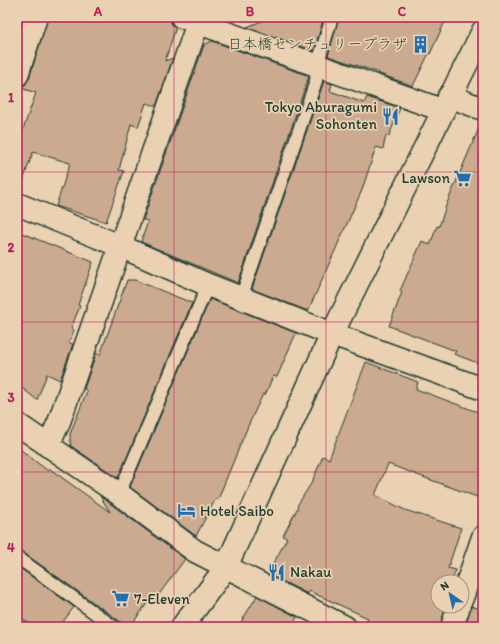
<svg xmlns="http://www.w3.org/2000/svg" width="500" height="644" font-family="Itim,'Klee One',sans-serif">
  <style>
    .building { fill: #ccaa90; stroke: #1f3d34 }
    .lines { fill: none; stroke-linecap: round; stroke-linejoin: round }
    .service-casing { stroke: #1f3d34; stroke-width: 15 }
    .minor-casing { stroke: #1f3d34; stroke-width: 25 }
    .tertiary-casing { stroke: #1f3d34; stroke-width: 25 }
    .service { stroke: #e9d1b1; stroke-width: 12 }
    .minor { stroke: #e9d1b1; stroke-width: 22 }
    .tertiary { stroke: #e9d1b1; stroke-width: 22 }
    .grid { fill: none; stroke: #c2185b; stroke-width: 1; stroke-opacity: 0.55 }
    .labels { text-anchor: middle; dominant-baseline: central; stroke-width: 3.5; stroke-linejoin: round; paint-order: stroke }
    .poi-label { font-size: 15px; fill: #1f3d34; stroke: #e9d1b1; text-anchor: end }
    .neatline { fill: none; stroke: #c2185b; stroke-width: 1.5 }
    .grid-label { font-size: 13px; text-anchor: middle; font-weight: bold; fill: #c2185b }
  </style>
  <rect width="100%" height="100%" fill="#e9d1b1"/>
  <filter id="ink" filterUnits="userSpaceOnUse"><feTurbulence type="fractalNoise" baseFrequency=".025" numOctaves="2"/><feDisplacementMap in="SourceGraphic" scale="8" xChannelSelector="R" yChannelSelector="G"/><feConvolveMatrix kernelMatrix="1 2 1 2 8 2 1 2 1" color-interpolation-filters="sRGB"/></filter>
  <g filter="url(#ink)">
    <g class="building">
      <path d="M17,17H23L17,35Z"/>
      <path d="M48,17H170L172,25L176,27L165,61L173,58L156,106L146,103L138,127L131,124L119,170L124,171L106,222L56,206L70,163L33,152L20,189H17V146L36,93L18,87L25,85L29,79Z"/>
      <path d="M271,17H324L314,51L247,27Z"/>
      <path d="M339,17H447L430,54L429,53L413,86L377,73V72L328,56Z"/>
      <path d="M212,41L309,76L238,283L141,242L148,221L143,220L204,45Z"/>
      <path d="M324,81L332,84L330,91L364,103L367,97L400,108L389,136L386,135L383,149L376,147L362,190L308,311L252,289Z"/>
      <path d="M482,121H483V365L454,354L456,351L389,326L402,292L400,291L422,241L430,245L437,226L439,227L447,203Z"/>
      <path d="M17,231L93,262L78,305L80,306L71,328L74,330L69,343L73,344L60,380L47,374L37,400L17,384Z"/>
      <path d="M127,280H135L192,303L118,478L71,446L70,440V434L87,391L84,389L96,353L100,355Z"/>
      <path d="M210,299L296,333L277,377L273,376L265,395L263,394L248,426L218,499L216,498L196,536L130,487Z"/>
      <path d="M366,362L418,382L416,389L483,414V481L477,497L388,464L375,495L405,510L461,528L448,568L456,570L451,582H438V606H446L440,627H363L368,618L309,591L308,594L268,574L287,538L283,536L298,507L297,506L312,482L323,456L329,459Z"/>
      <path d="M17,447L48,471L50,469L110,512L100,496L185,559L157,597L153,595L130,627H128L21,551L17,550Z"/>
      <path d="M17,566L74,607L59,627H34L17,615Z"/>
      <path d="M257,596L297,617L292,627H238Z"/>
      <path d="M471,606L483,610V627H465Z"/>
    </g>
    <g class="lines">
      <defs>
        <g id="service">
          <path d="M241,298L316,81L317,66L332,17"/>
          <path d="M119,494L208,285"/>
          <path d="M17,557L114,627"/>
        </g>
        <g id="minor">
          <path d="M182,17L442,110"/>
          <path d="M17,75L36,17"/>
          <path d="M449,96L483,109"/>
          <path d="M17,204L120,246L208,285L332,334L483,389"/>
          <path d="M17,424L119,494L195,551L345,627"/>
          <path d="M48,446L59,422L200,17"/>
          <path d="M462,598L483,537"/>
          <path d="M452,627L459,606"/>
        </g>
        <path id="tertiary" d="M182,627L226,567L332,334L483,31"/>
      </defs>
      <use href="#service" class="service-casing"/>
      <use href="#minor" class="minor-casing"/>
      <use href="#tertiary" class="tertiary-casing"/>
      <use href="#service" class="service"/>
      <use href="#minor" class="minor"/>
      <use href="#tertiary" class="tertiary"/>
    </g>
  </g>
  <path class="grid" d="M174,17V627M326,17V627M17,172H483M17,322H483M17,472H483"/>
  <defs>
    <symbol id="building-bare" viewBox="-9 -9 18 18"><path d="M-4-6H4V6H1V3H-1V6H-4ZM-2.5-4.3h1.7v1.8h-1.7ZM.8-4.3h1.7v1.8H.8ZM-2.5-1h1.7V.8h-1.7ZM.8-1h1.7V.8H.8Z" fill="#1f6fb2" stroke="#e9d1b1" stroke-width="2.5" paint-order="stroke"/></symbol>
    <symbol id="restaurant-bare" viewBox="-9 -9 18 18"><path d="M-5-6h1v4h1v-4h1v4h1v-4h1v5L-1.5 .5V6h-2V.5L-5-1ZM5-6V6H3V1.5H1.5Q1.5-4 5-6Z" fill="#1f6fb2" stroke="#e9d1b1" stroke-width="2.5" paint-order="stroke"/></symbol>
    <symbol id="supermarket-bare" viewBox="-9 -9 18 18"><path d="M-6-5.5h2.5l.6 2H6L4.5 2H-2.5L-4.4-4H-6ZM-1.5 3.2a1.3 1.3 0 1 0 .1 0ZM3 3.2a1.3 1.3 0 1 0 .1 0Z" fill="#1f6fb2" stroke="#e9d1b1" stroke-width="2.5" paint-order="stroke"/></symbol>
    <symbol id="hotel-bare" viewBox="-9 -9 18 18"><path d="M-6-4.5h1.5V1H6V5H4.5V3h-9V5H-6ZM-4 0a1.8 1.8 0 1 1 3.6 0ZM.5 0V-2.5h3Q6-2.5 6 0Z" fill="#1f6fb2" stroke="#e9d1b1" stroke-width="2.5" paint-order="stroke"/></symbol>
  </defs>
  <g fill-rule="evenodd">
    <use href="#building-bare" x="408" y="32" width="25" height="25"/>
    <use href="#restaurant-bare" x="378" y="104" width="25" height="25"/>
    <use href="#supermarket-bare" x="450" y="166" width="25" height="25"/>
    <use href="#hotel-bare" x="174" y="498" width="25" height="25"/>
    <use href="#restaurant-bare" x="264" y="560" width="25" height="25"/>
    <use href="#supermarket-bare" x="108" y="586" width="25" height="25"/>
  </g>
  <g class="labels">
    <g class="poi-label">
      <text x="407" y="44">日本橋センチュリープラザ</text>
      <text x="377" y="107">Tokyo Aburagumi<tspan x="377" dy="17">Sohonten</tspan></text>
      <text x="450" y="178">Lawson</text>
      <text x="200" y="511" text-anchor="start">Hotel Saibo</text>
      <text x="290" y="572" text-anchor="start">Nakau</text>
      <text x="134" y="599" text-anchor="start">7-Eleven</text>
    </g>
  </g>
  <rect width="500" height="644" fill="none" stroke="#e9d1b1" stroke-width="44"/>
  <g transform="translate(450 594) rotate(326)"><circle r="19" fill="#e9d1b1" stroke="#98967f"/>
  <path d="M0-3L7 15L0 10L-7 15Z" fill="#1f6fb2"/>
  <text y="-6" font-size="11" font-weight="bold" text-anchor="middle" fill="#1f3d34">N</text>
  </g>
  <rect x="22" y="22" width="456" height="600" class="neatline"/>
  <g class="grid-label">
    <text x="98" y="16">A</text>
    <text x="250" y="16">B</text>
    <text x="402" y="16">C</text>
    <text x="11" y="102">1</text>
    <text x="11" y="252">2</text>
    <text x="11" y="402">3</text>
    <text x="11" y="552">4</text>
  </g>
</svg>
